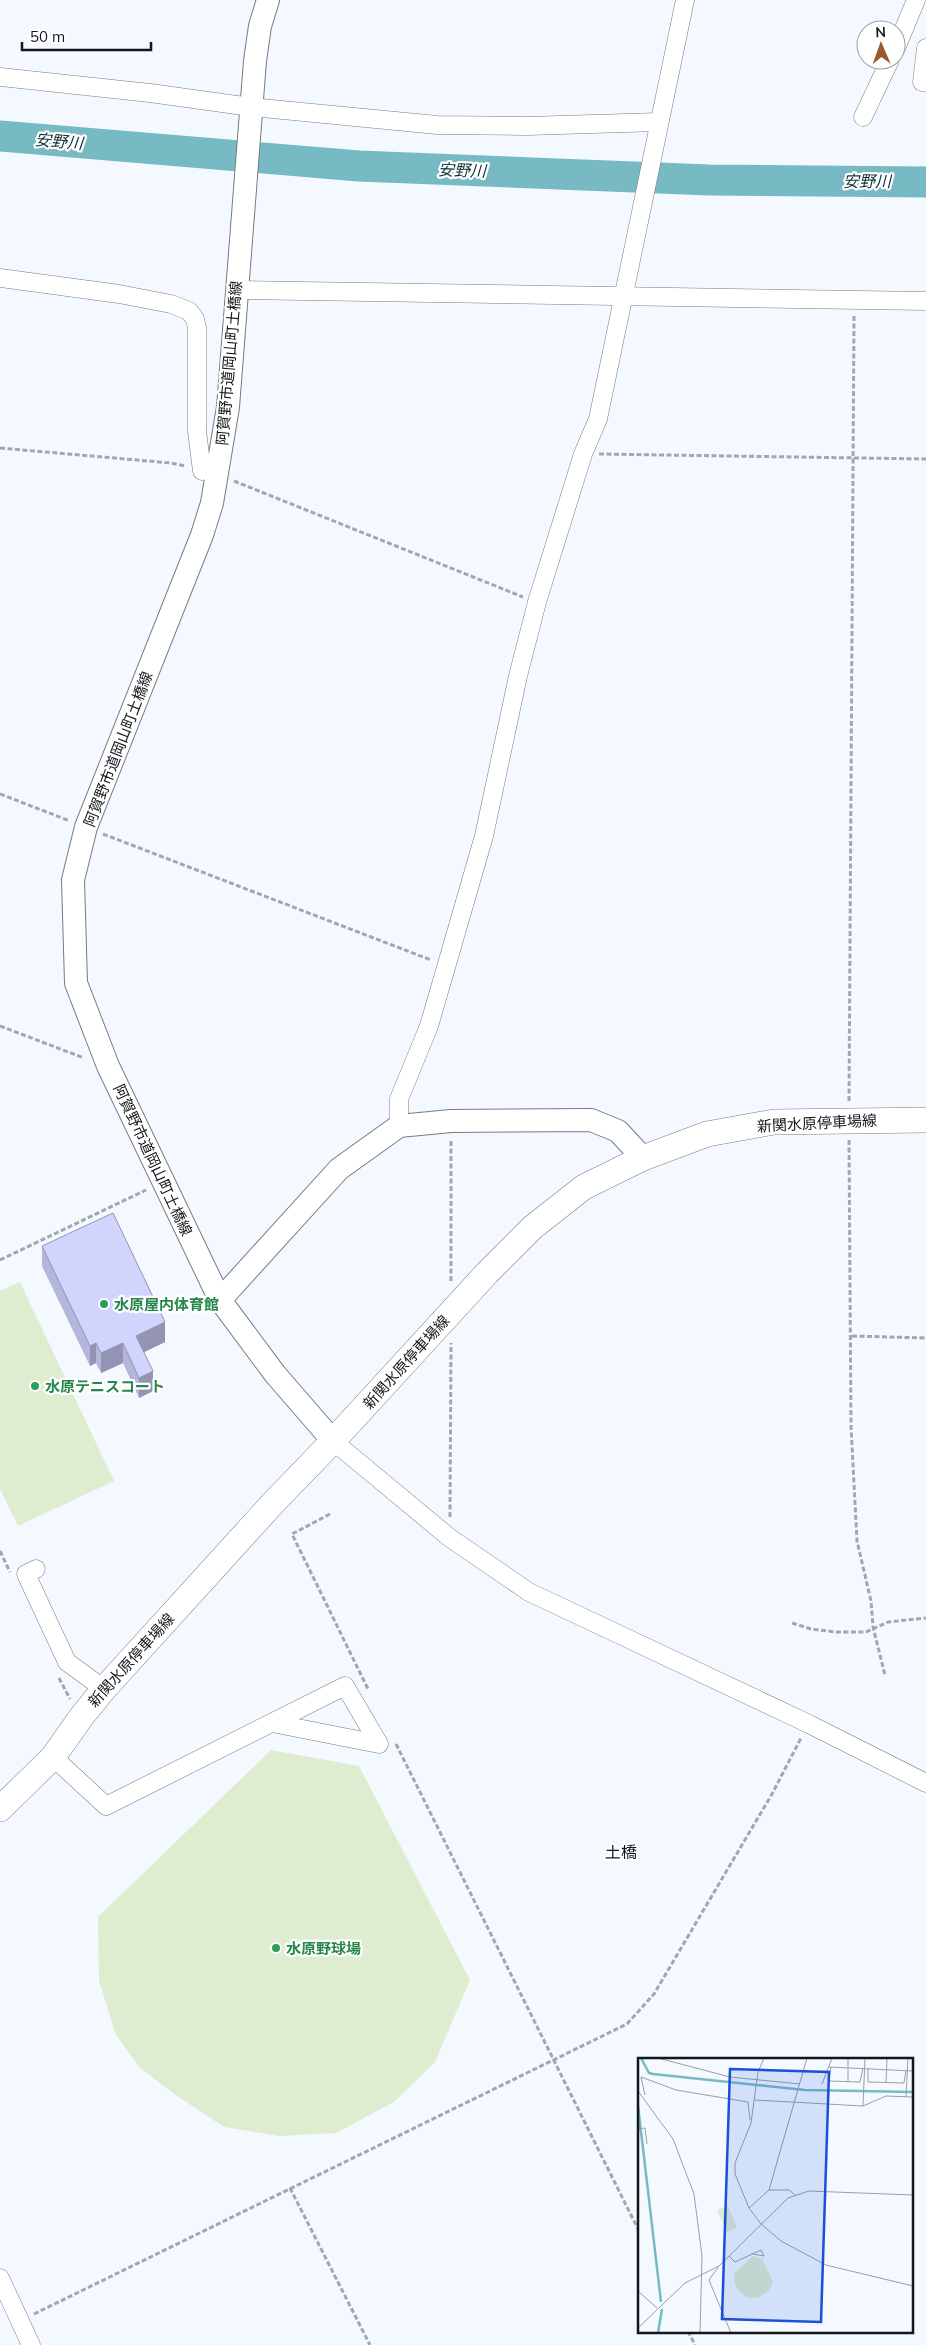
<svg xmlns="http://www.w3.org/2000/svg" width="926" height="2345" font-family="Mulish,'Noto Sans JP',sans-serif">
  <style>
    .green { fill: #deedd0 }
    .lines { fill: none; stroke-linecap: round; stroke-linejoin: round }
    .river { stroke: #77bac4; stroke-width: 31 }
    .minor-casing { stroke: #767c82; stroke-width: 19 }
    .tertiary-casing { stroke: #767c82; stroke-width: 24 }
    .secondary-casing { stroke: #767c82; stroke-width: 26 }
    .path { stroke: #a2a7ab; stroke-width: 3; stroke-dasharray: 5 2.5; stroke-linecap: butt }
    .minor { stroke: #fff; stroke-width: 18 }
    .tertiary { stroke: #fff; stroke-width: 22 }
    .secondary { stroke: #fff; stroke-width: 25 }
    .wall { fill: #b4b6da }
    .shaded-wall { fill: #9294b1 }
    .building { fill: #d1d4fd; stroke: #9294b1 }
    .leisure-dot { fill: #2e9e5b; stroke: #fff; stroke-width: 2 }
    .labels { text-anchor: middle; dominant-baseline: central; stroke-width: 4.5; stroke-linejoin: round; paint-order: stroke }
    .street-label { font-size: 15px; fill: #141719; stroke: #fff }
    .leisure-label { font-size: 15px; font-weight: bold; fill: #27864d; stroke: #fff; text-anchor: start }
    .water-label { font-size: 16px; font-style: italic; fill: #0e3035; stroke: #fff }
    .neighbourhood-label { font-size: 16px; fill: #141719; stroke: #fff }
    .inset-river { fill: none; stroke: #77bac4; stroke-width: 2.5 }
    .inset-road { fill: none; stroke: #9a9fa3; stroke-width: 1 }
    .view { fill: #1d4ed8; fill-opacity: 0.15; stroke: #1d4ed8; stroke-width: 2.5 }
    .inset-edge { fill: none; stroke: #141719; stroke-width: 2.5 }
  </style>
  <rect width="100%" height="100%" fill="#f3f9ff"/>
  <g class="green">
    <path d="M20,1282L114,1481L18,1526L0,1489V1291Z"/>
    <path d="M271,1750L359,1766L470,1980L435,2062L394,2102L336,2133L279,2136L224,2127L174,2094L139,2067L116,2035L99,1981L98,1917Z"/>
  </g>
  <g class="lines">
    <path class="river" d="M0,136L359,166L709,180L926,182"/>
    <defs>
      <g id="minor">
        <path d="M896,48L916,0"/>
        <path d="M926,48L922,82H926"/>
        <path d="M0,77L150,93L251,107L437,125L527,126L659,122"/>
        <path d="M863,117L890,60"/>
        <path d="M0,278L119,294L171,304L189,311L195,319L197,328V431L202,471"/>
        <path d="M236,290L926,301"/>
        <path d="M399,1126V1099L429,1026L484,836L518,676L537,602L583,454L598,419L685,0"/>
        <path d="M333,1441L450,1538L529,1592L809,1724L926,1783"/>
        <path d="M36,1569L26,1574L67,1662L104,1689"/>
        <path d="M53,1757L106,1806L345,1686L379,1744L272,1723"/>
        <path d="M0,2278L31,2345"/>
      </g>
      <g id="tertiary">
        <path d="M268,0L260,26L255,61L228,407L212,503L202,535L86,827L73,880L76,983L108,1066L220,1300L275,1374L333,1441"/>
        <path d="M220,1300L339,1169L399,1126L451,1121L591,1120L618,1131L643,1158"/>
      </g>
      <path id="secondary" d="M0,1809L53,1757L82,1716L104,1689L273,1503L333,1441L487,1273L533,1227L584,1187L643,1158L707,1134L774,1122L926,1120"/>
    </defs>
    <use href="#minor" class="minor-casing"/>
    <use href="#tertiary" class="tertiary-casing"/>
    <use href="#secondary" class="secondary-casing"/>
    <g class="path">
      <path d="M0,448L171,463L185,466"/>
      <path d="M599,454L926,459"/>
      <path d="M234,481L523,597"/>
      <path d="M0,794L70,821"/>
      <path d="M103,834L431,960"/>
      <path d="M0,1026L84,1058"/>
      <path d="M849,1101L854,315"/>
      <path d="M849,1140L851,1426L857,1541L871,1601L873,1627L885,1675"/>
      <path d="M451,1141V1282"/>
      <path d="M0,1260L146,1190"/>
      <path d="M852,1336L926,1338"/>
      <path d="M330,1514L292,1534L368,1689"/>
      <path d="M450,1517L451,1343"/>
      <path d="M0,1551L10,1572"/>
      <path d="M792,1623L811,1629L836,1632H866L888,1622L926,1618"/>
      <path d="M59,1678L70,1699"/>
      <path d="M396,1744L640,2233"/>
      <path d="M290,2188L370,2345"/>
      <path d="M34,2314L627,2024L654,1994L772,1794L801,1738"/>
      <path d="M688,2331L695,2345"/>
    </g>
    <use href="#minor" class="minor"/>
    <use href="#tertiary" class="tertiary"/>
    <use href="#secondary" class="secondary"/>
  </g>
  <path class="wall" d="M42,1246L165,1342L144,1352L153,1391L139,1398L123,1363L101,1373L96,1363L90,1366L42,1266Z"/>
  <g class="shaded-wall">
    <path d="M165,1322V1342L136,1356V1336Z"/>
    <path d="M96,1343V1363L90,1366V1346Z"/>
    <path d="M123,1343V1363L101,1373V1353Z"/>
    <path d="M153,1371V1391L139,1398V1378Z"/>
  </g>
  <path class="building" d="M113,1213L165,1322L136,1336L153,1371L139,1378L123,1343L101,1353L96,1343L90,1346L42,1246Z"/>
  <g class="leisure-dot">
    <circle cx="104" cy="1304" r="5"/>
    <circle cx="35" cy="1386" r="5"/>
    <circle cx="276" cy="1948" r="5"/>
  </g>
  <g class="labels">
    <g class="street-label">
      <text transform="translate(229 363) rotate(-85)">阿賀野市道岡山町土橋線</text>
      <text transform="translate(118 749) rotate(-69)">阿賀野市道岡山町土橋線</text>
      <text transform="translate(817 1123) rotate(-3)">新関水原停車場線</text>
      <text transform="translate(153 1160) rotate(65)">阿賀野市道岡山町土橋線</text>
      <text transform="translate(406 1362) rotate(-48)">新関水原停車場線</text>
      <text transform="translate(131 1660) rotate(-48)">新関水原停車場線</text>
    </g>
    <g class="leisure-label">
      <text x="114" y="1304">水原屋内体育館</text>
      <text x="45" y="1386">水原テニスコート</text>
      <text x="286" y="1948">水原野球場</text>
    </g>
    <g class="water-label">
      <text transform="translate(59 141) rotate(5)">安野川</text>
      <text transform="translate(462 170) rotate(2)">安野川</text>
      <text x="867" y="181">安野川</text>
    </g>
    <g class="neighbourhood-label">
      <text x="621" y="1852">土橋</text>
    </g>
  </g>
  <g transform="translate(638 2058)">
    <rect width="275" height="275" fill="#f3f9ff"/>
    <path d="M90,148L99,169L89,174L79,152ZM115,198L124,201L135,224L131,232L120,240L108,239L100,232L96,223V216Z" fill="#deedd0"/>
    <path class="inset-river" d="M3,0L11,15L15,16L167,32L275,34M0,48L23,244M20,275L24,251"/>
    <path class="inset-road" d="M20,0L92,19L162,26M126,0L120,14L113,65L97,105V116L111,150L123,166L143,183L188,207L275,228M191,9L275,13M193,9L191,23L222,24L225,10M230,10V24L266,25L268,12M210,23V0M248,25L249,0M184,26L194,0M0,33L35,81L56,136L64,198L62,275M7,37L3,19L38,32L110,44L112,62M268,39L270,0M117,42L225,48L248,38L275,39M225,48L227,0M0,71L7,70L9,86M131,132L169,0M111,150L131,132H151L157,137M91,198L97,204L123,192L126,198L115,196M81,208L71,222L93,275M0,233L19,250M0,270L47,225L81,208L150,140L171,133L275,137"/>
    <path class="view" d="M92,11L191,14L183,264L84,261Z"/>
    <rect width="275" height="275" class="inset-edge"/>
  </g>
  <g transform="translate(881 45) rotate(358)"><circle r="24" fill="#ffffff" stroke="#a1a2a3"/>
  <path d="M0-4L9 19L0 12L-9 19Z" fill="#9c572a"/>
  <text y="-8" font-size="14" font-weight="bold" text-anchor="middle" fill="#141719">N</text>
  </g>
  <path d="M22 42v8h129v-8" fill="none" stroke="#141719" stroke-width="2.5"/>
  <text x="30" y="42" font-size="15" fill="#141719" stroke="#ffffff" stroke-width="4" paint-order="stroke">50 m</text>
</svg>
